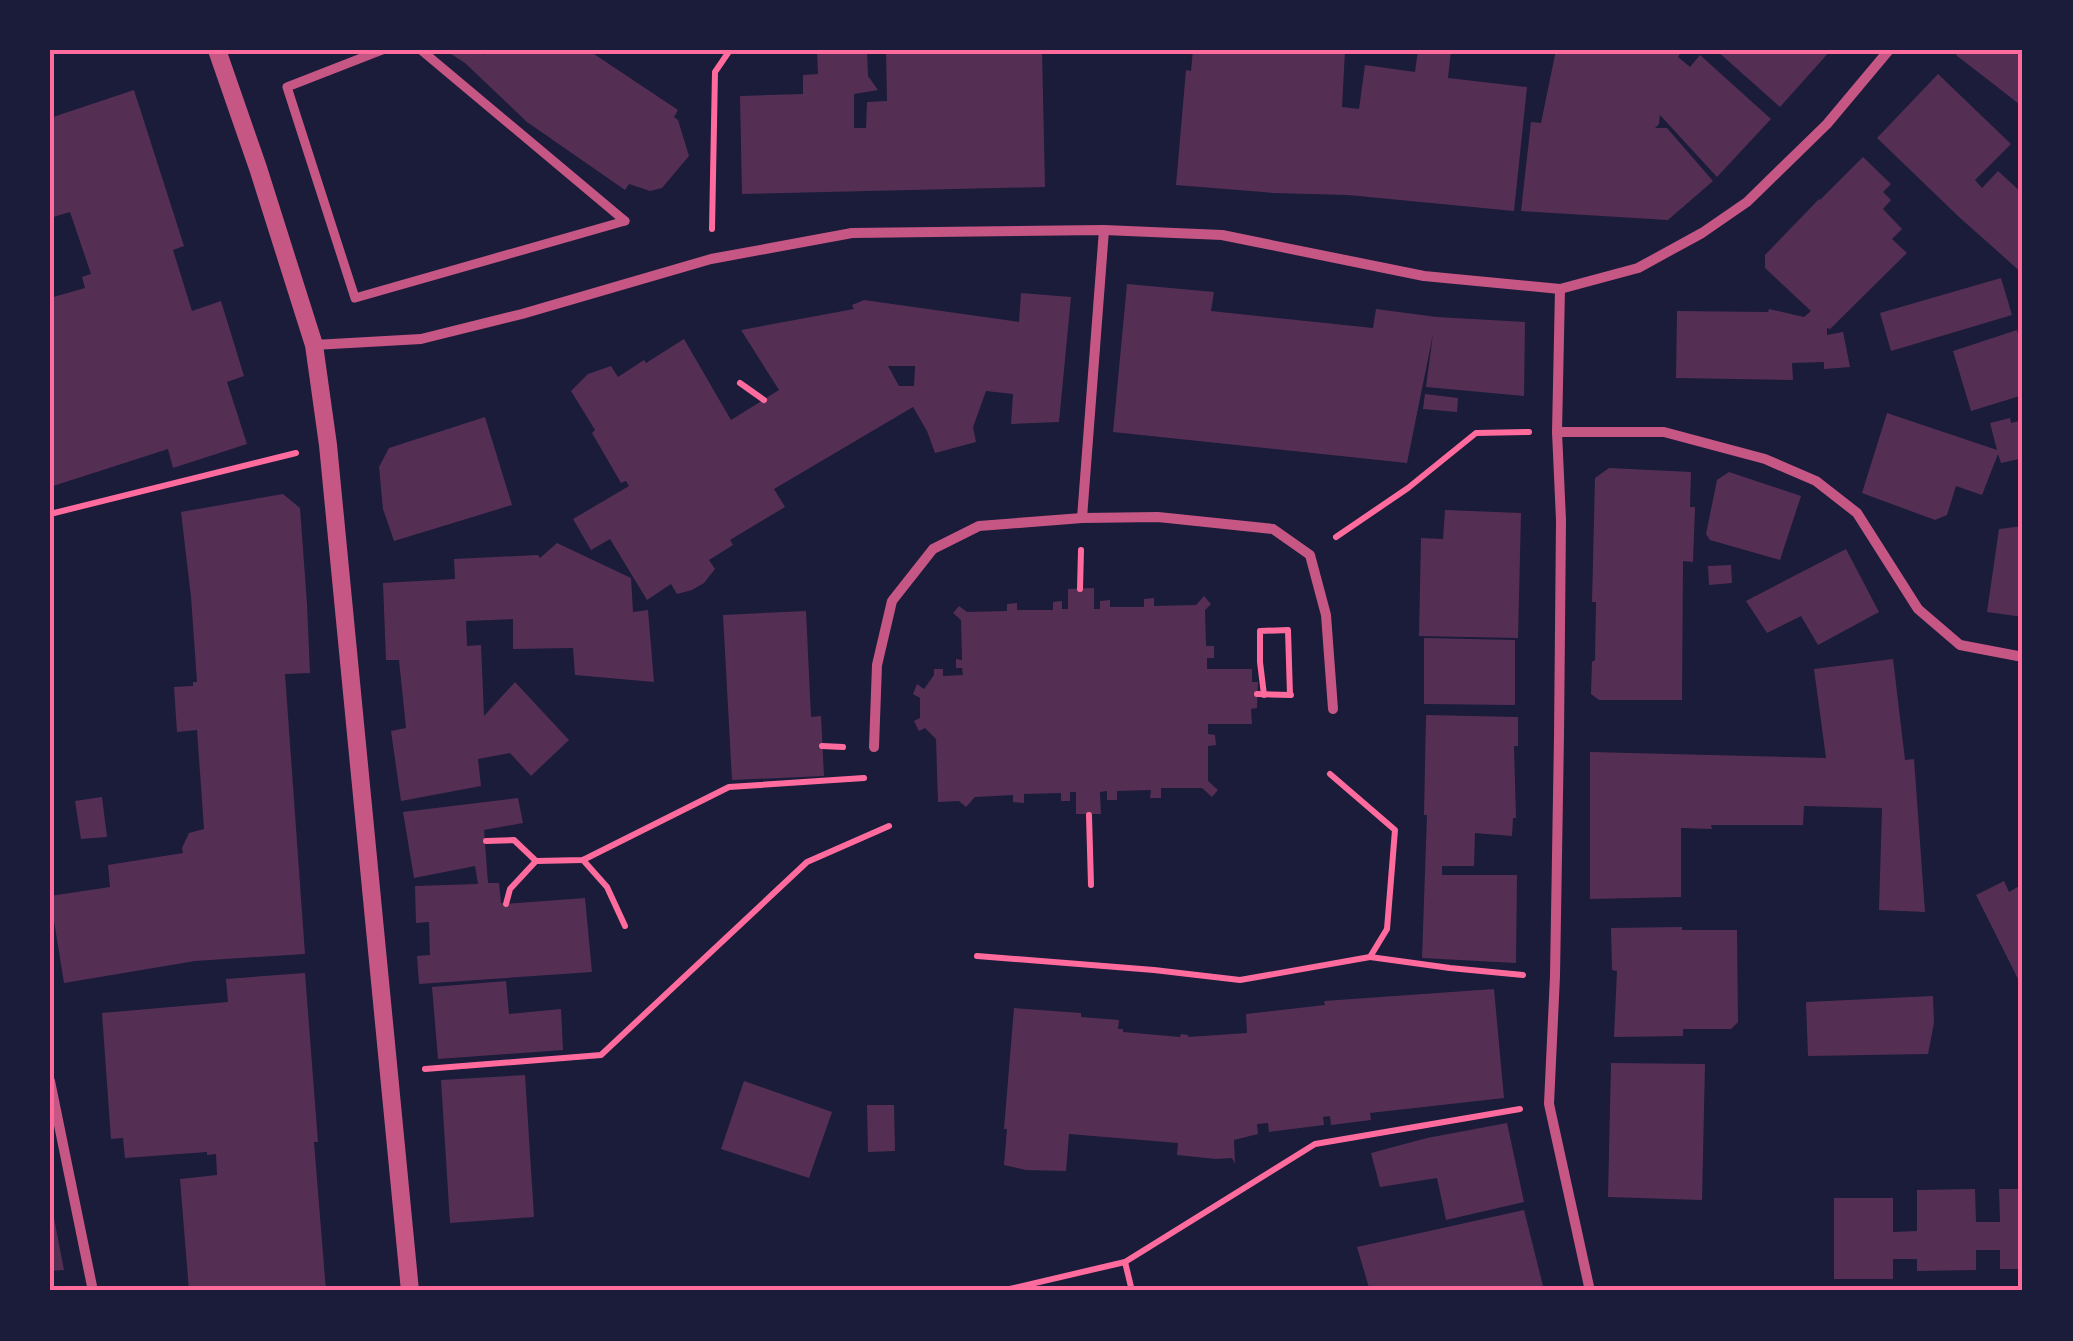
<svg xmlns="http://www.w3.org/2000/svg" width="2073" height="1341" font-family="'Titillium Web',sans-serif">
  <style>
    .building { fill: #542f53; fill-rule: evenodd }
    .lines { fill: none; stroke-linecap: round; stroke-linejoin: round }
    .path { stroke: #ff6b9d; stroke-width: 6 }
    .pedestrian { stroke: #c65784; stroke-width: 9 }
    .minor { stroke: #c65784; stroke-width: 10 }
    .tertiary { stroke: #c65784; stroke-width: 18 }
    .neatline { fill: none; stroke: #ff6b9d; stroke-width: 4 }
  </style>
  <rect width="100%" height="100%" fill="#1b1b3a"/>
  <g class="building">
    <path d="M445,50H489L483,55L492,50H588L678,110L674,117L678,120L689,156L662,188L650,191L629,184L625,190L527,122L465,63Z"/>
    <path d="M817,50H867L868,76L878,90L854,94V128H866L867,102L887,101L886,50H1042L1045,187L742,194L740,96L803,94V75L818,74Z"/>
    <path d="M1193,50H1345L1342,107L1359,109L1365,65L1415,72L1418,50H1451L1448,78L1527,87L1514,211L1348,195L1274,193L1176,185L1186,70L1191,71Z"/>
    <path d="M1556,50H1682L1678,57L1690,67L1700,55L1771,119L1717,177L1660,115L1659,124L1655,128H1667L1713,181L1668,220L1521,211L1531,122L1541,123Z"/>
    <path d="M1716,50H1831L1780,107Z"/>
    <path d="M1962,50H2023V107L1956,55Z"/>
    <path d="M1938,74L2011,144L1975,180L1982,188L1998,171L2023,194V274L1958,216L1877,138Z"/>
    <path d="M134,90L184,246L173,250L192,311L221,301L244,376L227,382L247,444L173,468L168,449L50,487V298L85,288L82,277L91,274L70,212L50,218V118Z"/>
    <path d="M1863,157L1891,184L1883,192L1891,200L1883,209L1902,229L1892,239L1907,253L1830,329L1827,328V335L1843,332L1850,367L1824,369V362L1792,363L1793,380L1676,378L1677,311L1768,312L1769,309L1804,317L1811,311L1765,268V255L1819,199L1820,200Z"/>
    <path d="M2001,278L2012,315L1891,351L1880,313Z"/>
    <path d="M1127,284L1214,292L1211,311L1373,328L1376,309L1437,317L1525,322L1524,396L1426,387L1433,334L1407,463L1113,432Z"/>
    <path d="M1021,293L1071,297L1059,422L1011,424L1013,394L986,391L973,427L976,442L935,453L927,431L913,407L774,489L785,507L730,540L733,545L709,560L715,569L704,583L692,590L677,594L671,584L647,600L610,539L591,550L573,519L629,486L626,481L621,483L592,433L595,430L571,391L588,374L611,366L618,377L644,360L646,363L684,339L731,420L779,390L741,330L854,309L852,305L864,300L1019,322ZM888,366H915L914,386H899Z"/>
    <path d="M2017,330L2018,334L2023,332V395L1971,411L1953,351Z"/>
    <path d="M1425,394L1458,398L1457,412L1423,409Z"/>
    <path d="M1887,413L1997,450L1990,423L2010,418L2011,423L2023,420V467L2019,459L2001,463L1998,454L1982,495L1956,486L1947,515L1935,520L1862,493Z"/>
    <path d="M485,417L512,505L394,541L383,509L379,467L389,448Z"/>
    <path d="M1609,468L1691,472L1690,507H1695L1693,562L1683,561L1682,700H1599L1591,694L1592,662L1595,660L1596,602H1592L1595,478Z"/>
    <path d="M1729,472L1801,496L1780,560L1710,540L1706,534L1717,480Z"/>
    <path d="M283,494L300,508L307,604L310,673L285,674L305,954L195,961L64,983L50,896L110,887L108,865L183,853L182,848L189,833L204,829L197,730L177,732L174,687L193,686V682H197L191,597L181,512Z"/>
    <path d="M1445,510L1521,513L1518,638L1419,636L1421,538L1443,539Z"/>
    <path d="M2023,526V617L1987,612L1999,529Z"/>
    <path d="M557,543L631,578L633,612L648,610L654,682L575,675L573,648L513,649V619L466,621L467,646L481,645L484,716L515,682L569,740L531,776L510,753L478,759L481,786L401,801L391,731L406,728L399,660H386L383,583L455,579L454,559L538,555L540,558Z"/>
    <path d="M1846,549L1879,612L1818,645L1801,616L1767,633L1746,601Z"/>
    <path d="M1731,565L1732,583L1709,585L1708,566Z"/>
    <path d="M1094,588V609H1100V601L1110,600V607H1144V599L1154,598V606L1196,605L1204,596L1211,604L1205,610L1206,646H1214V658H1207V669H1252V682H1258L1257,708L1251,709L1252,724H1208V734L1215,735L1216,745L1208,746V781L1218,790L1212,797L1202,788H1161V798H1150L1151,790L1117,791V800H1107V791L1100,792L1101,814H1076V792H1070V801H1061V793L1024,794V803L1013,802V795L975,797L966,807L959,801L938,802L936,739L925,728L919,731L914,721L920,718V698L913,694L917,684L924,689L934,675V669H943V676L963,675L962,668H956V659L962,660L961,620L953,613L959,606L967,612L1007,611V604L1017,603V610H1053V602L1062,601V609H1068V589Z"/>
    <path d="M806,611L811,717L821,716L824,776L732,780L723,615Z"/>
    <path d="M1424,638L1515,640V705L1424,704Z"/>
    <path d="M1893,659L1905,760L1914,759L1925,912L1879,910L1882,808L1804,806L1803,825H1711L1712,829L1681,828V897L1590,899V752L1826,758L1814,669Z"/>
    <path d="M1426,715L1518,717V746H1514L1516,818H1513L1512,836L1475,833L1474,866H1442V875H1517L1516,963L1422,958L1427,815H1424Z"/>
    <path d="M102,797L107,837L81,839L75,801Z"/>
    <path d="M518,798L523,823L484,830L488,883H499L501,903L506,904L585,898L592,972L419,984L417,956L430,955L429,922L416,923L415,886L478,884L475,866L414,878L403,812Z"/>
    <path d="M2004,881L2009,892L2023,884V989L1976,895Z"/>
    <path d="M1682,927V930H1737L1738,1022L1731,1029H1683V1036L1614,1037L1617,971L1612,970L1611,928Z"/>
    <path d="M305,973L318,1142H314L326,1291H189L180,1179L217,1175L216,1154L207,1155V1152L125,1158L123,1138L111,1139L102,1013L228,1002L226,979Z"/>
    <path d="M506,981L509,1014L561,1009L563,1050L438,1059L432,987Z"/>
    <path d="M1494,989L1504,1098L1370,1113L1371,1120L1331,1125L1330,1116L1323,1117L1324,1125L1269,1132L1268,1123L1257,1124L1258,1134L1234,1140L1235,1164L1232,1158L1216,1159L1177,1155L1178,1143L1069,1134L1066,1171L1026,1170L1004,1165L1007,1129H1004L1014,1008L1081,1013V1017L1119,1020L1118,1029H1123V1032L1180,1037L1181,1034L1188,1035V1037L1247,1033L1246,1014L1325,1005L1324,1001Z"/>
    <path d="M1933,996L1934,1023L1928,1054L1808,1056L1806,1002Z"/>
    <path d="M1611,1063L1705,1064L1702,1200L1608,1197Z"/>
    <path d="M525,1075L534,1217L450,1223L441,1080Z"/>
    <path d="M744,1081L832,1112L809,1178L721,1149Z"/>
    <path d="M867,1105H894L895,1151L868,1152Z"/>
    <path d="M1507,1123L1524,1202L1446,1220L1437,1178L1380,1187L1371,1153L1427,1138Z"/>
    <path d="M1975,1189L1976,1222H2000L1999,1189H2023V1269H2000V1250H1976V1270L1917,1271V1259H1893V1279H1834V1198H1893V1232L1917,1231V1190Z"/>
    <path d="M50,1208H52L64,1270L50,1271Z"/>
    <path d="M1524,1210L1543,1286L1542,1291H1370L1357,1247Z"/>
  </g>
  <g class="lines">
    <g class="path">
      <path d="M712,229L715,72L730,50"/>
      <path d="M740,383L764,400"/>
      <path d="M50,514L296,453"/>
      <path d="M1336,537L1408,488L1476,433L1529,432"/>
      <path d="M1080,589L1081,550"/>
      <path d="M1257,694L1291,695"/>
      <path d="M1264,695L1260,662V631L1288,630L1290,695"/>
      <path d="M822,746L843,747"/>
      <path d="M1089,815L1091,885"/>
      <path d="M486,841L514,840L536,861"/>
      <path d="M583,860L607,887L625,926"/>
      <path d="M506,904L510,889L536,861L583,860L729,787L864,778"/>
      <path d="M977,956L1154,970L1240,980L1370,957L1387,929L1395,830L1330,774"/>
      <path d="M1370,957L1450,968L1523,975"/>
      <path d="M425,1069L601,1055L807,862L889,826"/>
      <path d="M1125,1262L1132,1291"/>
      <path d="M1001,1291L1125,1262L1315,1144L1520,1109"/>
    </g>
    <g class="pedestrian">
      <path d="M382,50L287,87L355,298L625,221"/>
      <path d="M421,50L625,221"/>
    </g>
    <g class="minor">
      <path d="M1104,230L1082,518L1158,517L1273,529L1310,555L1326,615L1333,709"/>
      <path d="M1560,289L1557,432L1561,520L1559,735L1555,976L1549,1104L1590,1291"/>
      <path d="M314,345L421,339L522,314L711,259L852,233L1104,230L1222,235L1424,276L1560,289L1638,268L1702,233L1747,202L1827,124L1889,50"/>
      <path d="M1557,432H1664L1765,459L1816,481L1857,513L1918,609L1960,645L2023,657"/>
      <path d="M874,747L877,665L892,601L933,549L979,526L1082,518"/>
      <path d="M50,1081L93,1291"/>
    </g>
    <path class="tertiary" d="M217,50L258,168L314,345L328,445L410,1291"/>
  </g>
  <rect width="2073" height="1341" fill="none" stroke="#1b1b3a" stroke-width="105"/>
  <rect x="52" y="52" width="1968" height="1236" class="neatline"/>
</svg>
